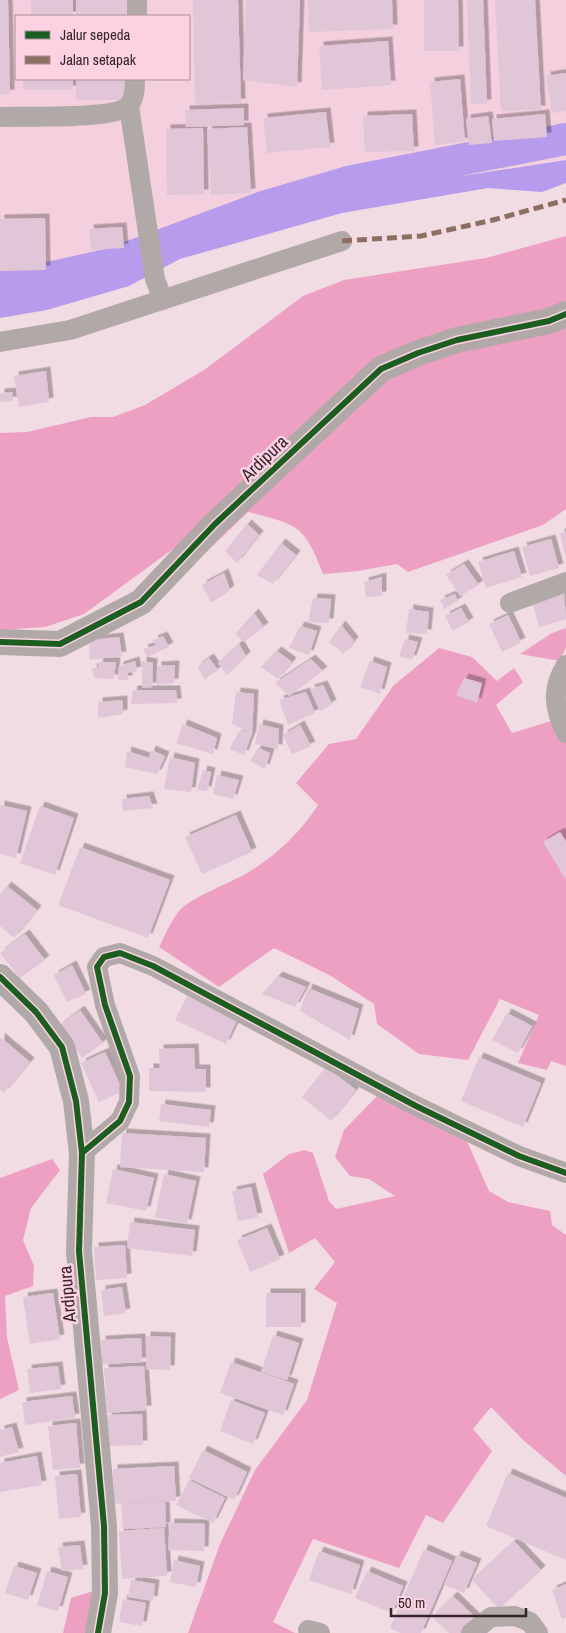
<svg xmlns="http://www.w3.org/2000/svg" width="566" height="1633" font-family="'Archivo Narrow',sans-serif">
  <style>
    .built { fill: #f4cfdd; fill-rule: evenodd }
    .forest { fill: #eea0c2 }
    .water { fill: #b79bec }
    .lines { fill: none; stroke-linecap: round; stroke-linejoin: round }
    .river { stroke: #b79bec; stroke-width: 32 }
    .building { fill: #e0c6d6; filter: url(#shadow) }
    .minor { stroke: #b1a9a7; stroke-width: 20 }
    .tertiary { stroke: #b1a9a7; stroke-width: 26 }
    .quiet { stroke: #8d6e63; stroke-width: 5; stroke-dasharray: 10 5; stroke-linecap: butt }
    .cycleway-casing { stroke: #fcd2e2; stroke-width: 9 }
    .cycleway { stroke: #1b5e20; stroke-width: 6 }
    .labels { text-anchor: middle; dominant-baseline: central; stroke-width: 5; stroke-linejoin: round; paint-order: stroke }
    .street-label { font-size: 18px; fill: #35252b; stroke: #fcd2e2 }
  </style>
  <defs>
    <filter id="shadow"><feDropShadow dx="4.5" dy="-4.5" stdDeviation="0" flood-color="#0004"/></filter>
  </defs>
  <rect width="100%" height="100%" fill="#f2dce4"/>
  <path class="built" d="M0,0H566V160L481,172L137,257L89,275L0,293ZM16,16H189V79H16Z"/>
  <g class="forest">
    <path d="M566,236V509L543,525L408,572L397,564L358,571L323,574C304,524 298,525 248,512L192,566L173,549L84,614L45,627L0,630V433L27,432L91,417H113L145,405L204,370L303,296L344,280L486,258Z"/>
    <path d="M566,628V647L560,661L520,654L552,633Z"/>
    <path d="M439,648L472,657L497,681L514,668L523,682L496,705L512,733L561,718L566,726V1066L551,1061L547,1070L518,1063L539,1015L500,999L468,1060L419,1054L377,1024L374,1004L331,976L274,948L219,987L159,947C165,936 171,920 180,910C192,897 230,883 247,873C276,856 300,833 318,805L296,783L329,744L356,739L393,686Z"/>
    <path d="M377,1096L466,1139L489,1191L508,1202L550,1211L552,1225L566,1235V1476L523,1440L491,1407L473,1429L492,1451L443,1523L426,1515L399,1568L313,1539L273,1622L295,1633H188L220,1544L255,1470L307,1400L337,1303L314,1289L335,1262L315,1238L289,1253L263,1174L289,1154L305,1150L313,1153L329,1201L336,1209L395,1196L369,1179L350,1176L335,1157L344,1130Z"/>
    <path d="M52,1159L60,1170L31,1208L23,1240L34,1266L33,1286L5,1296L7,1337L19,1390L0,1399V1178Z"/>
    <path d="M93,1591L89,1633H63L71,1598Z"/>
  </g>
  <path class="water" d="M566,160V183L542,192L488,188L342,213L180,259L129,286L47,310L0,318V293L89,275L196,231L272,205Z"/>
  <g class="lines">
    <path class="river" d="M0,285H17L111,264L266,206L348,182L566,139"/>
  </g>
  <g class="building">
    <path d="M0,0H8L10,94L0,95Z"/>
    <rect x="31" y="0" width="42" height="16"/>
    <rect x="76" y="0" width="53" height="16"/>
    <path d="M193,0H238L241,103L195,104Z"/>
    <path d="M246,0H300L297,87L243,80Z"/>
    <path d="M308,0H392L393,29L309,32Z"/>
    <path d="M424,0H458L459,51H424Z"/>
    <path d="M467,0H483L487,104H471Z"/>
    <path d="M495,0H535L541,110L501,111Z"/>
    <path d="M388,41L391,85L322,90L319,46Z"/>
    <path d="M566,73V111L552,113L546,76Z"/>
    <rect x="23" y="79" width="50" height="11"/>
    <rect x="76" y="79" width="53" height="21"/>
    <path d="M460,79L465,142L435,145L430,82Z"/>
    <path d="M244,108V125L186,127L185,110Z"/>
    <path d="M326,112L330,147L267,153L263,118Z"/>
    <path d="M412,114L414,151L365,152L363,116Z"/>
    <path d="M545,114L547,137L494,141L492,119Z"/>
    <path d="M488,116L492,143L469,145L466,119Z"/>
    <path d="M247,127L251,193L211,195L207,129Z"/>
    <path d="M203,128L204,194L167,195L166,129Z"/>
    <path d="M45,218L46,270L0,271V219Z"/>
    <path d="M122,227L124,248L91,250L89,229Z"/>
    <path d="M46,371L49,402L19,407L14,376Z"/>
    <path d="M12,392L13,401L0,402V393Z"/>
    <path d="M247,524L259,535L237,563L225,551Z"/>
    <path d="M566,532V555H565L560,533Z"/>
    <path d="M551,539L559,568L530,576L522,547Z"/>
    <path d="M281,543L296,555L273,584L257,575Z"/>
    <path d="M514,551L522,577L486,588L478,562Z"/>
    <path d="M464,564L479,585L460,596L446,575Z"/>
    <path d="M224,573L230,590L211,603L202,585Z"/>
    <path d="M382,577V596L366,597L364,582Z"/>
    <path d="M564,593L566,619L539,627L532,602Z"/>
    <path d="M455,594L458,601L444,609L440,600Z"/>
    <path d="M313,598L331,599L329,623L308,622Z"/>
    <path d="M461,608L469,622L453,631L445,616Z"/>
    <path d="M409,609L429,612L427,634L406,633Z"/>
    <path d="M254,613L264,627L244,642L235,634Z"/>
    <path d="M508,615L521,642L502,652L489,624Z"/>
    <path d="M341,625L354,641L344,654L329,642Z"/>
    <path d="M300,626L317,631L309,655L289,648Z"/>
    <path d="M163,636L169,647L147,657L143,649L156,645L153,640Z"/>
    <path d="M119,637L122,656L89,660L90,640Z"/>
    <path d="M405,639L418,642L412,660L399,656Z"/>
    <path d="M239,644L246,656L227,675L218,663Z"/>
    <path d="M277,651L292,662L278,679L261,667Z"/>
    <path d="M209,658L218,670L205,679L197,667Z"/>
    <path d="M311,659L323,671L289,696L275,683Z"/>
    <path d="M135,661L137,671L128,673V680H118L119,666Z"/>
    <path d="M142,661L153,663L152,687L142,688Z"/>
    <path d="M370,661L387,667L380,694L360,687Z"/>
    <path d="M98,662H116L114,679L94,678L92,668H99Z"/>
    <path d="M175,665L174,683L157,685V666Z"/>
    <path d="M464,678L482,683L477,703L456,695Z"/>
    <path d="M323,685L332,704L320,711L310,689Z"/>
    <path d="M133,690H176L177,703L131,704Z"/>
    <path d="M236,692L254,694L252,734L244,755L229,749L240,730L248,732L232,724Z"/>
    <path d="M306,692L315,713L288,725L279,700Z"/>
    <path d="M123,700V714L98,718V702Z"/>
    <path d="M183,724L217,738L213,754L176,743Z"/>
    <path d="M259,724L279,729L278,749L255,744Z"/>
    <path d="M300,725L311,746L292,754L283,735Z"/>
    <path d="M258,748L270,753L265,769L250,761Z"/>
    <path d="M151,750L165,756L157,774L125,767L127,751L149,758Z"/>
    <path d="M170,757L195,763L191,792L164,789Z"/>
    <path d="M203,770L211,772L207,791L197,790Z"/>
    <path d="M217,775L239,780L233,799L213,794Z"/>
    <path d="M149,796L153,808L123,811L122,799Z"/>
    <path d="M0,805L27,811L16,858L0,854Z"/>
    <path d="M40,806L74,818L55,875L20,863Z"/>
    <path d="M236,815L252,852L202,874L185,837Z"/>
    <path d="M560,832L566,841V880L543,842Z"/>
    <path d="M80,847L170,880L148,938L58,905Z"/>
    <path d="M7,886L37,910L14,938L0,926V894Z"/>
    <path d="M25,934L45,960L20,978L0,953Z"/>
    <path d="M72,965L86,994L67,1002L54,975Z"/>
    <path d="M278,976L306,987L295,1007L262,994Z"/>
    <path d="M308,988L359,1009L350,1040L300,1011Z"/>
    <path d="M189,992L239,1016L226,1044L175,1020Z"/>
    <path d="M80,1010L103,1043L82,1058L59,1026Z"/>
    <path d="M507,1013L532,1026L518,1053L492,1040Z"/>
    <path d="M0,1037L30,1062L4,1093L0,1090Z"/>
    <path d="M194,1048L195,1069H206V1092L149,1091V1068H160L159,1049Z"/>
    <path d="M105,1052L123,1091L99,1102L81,1063Z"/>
    <path d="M479,1057L541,1083L523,1127L461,1101Z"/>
    <path d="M326,1067L356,1090L331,1121L302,1097Z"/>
    <path d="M161,1104L211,1110L209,1127L159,1121Z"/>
    <path d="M122,1133L206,1138L204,1172L120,1167Z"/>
    <path d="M113,1169L154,1178L146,1211L106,1203Z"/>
    <path d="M164,1174L196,1181L187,1224L155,1217Z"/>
    <path d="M251,1187L258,1217L238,1221L232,1191Z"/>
    <path d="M130,1222L195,1230L192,1256L127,1248Z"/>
    <path d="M267,1228L280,1259L250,1272L237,1240Z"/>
    <path d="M125,1245L127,1278L96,1280L94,1247Z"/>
    <path d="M122,1287L126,1313L104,1316L101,1290Z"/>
    <path d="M53,1293L60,1339L30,1344L23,1297Z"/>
    <rect x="266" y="1293" width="35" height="34"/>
    <path d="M273,1335L299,1343L287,1380L261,1372Z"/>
    <path d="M146,1336L171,1337L170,1370L146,1369Z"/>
    <path d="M141,1338L142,1362L102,1364L101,1340Z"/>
    <path d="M231,1362L294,1384L283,1415L220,1393Z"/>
    <path d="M58,1366L61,1389L30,1393L27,1369Z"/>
    <path d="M144,1366L147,1410L107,1413L104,1368Z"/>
    <path d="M72,1396L75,1418L25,1425L22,1402Z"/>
    <path d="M231,1400L265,1413L253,1444L220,1431Z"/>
    <path d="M142,1414L143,1445L108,1446L107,1415Z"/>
    <path d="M76,1423L80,1468L53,1470L48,1426Z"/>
    <path d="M12,1427L19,1452L0,1457V1430Z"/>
    <path d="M203,1450L247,1472L234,1500L189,1478Z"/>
    <path d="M37,1456L42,1485L0,1492V1463Z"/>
    <path d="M174,1466L176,1501L114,1504L113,1469Z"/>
    <path d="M508,1473L566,1498V1560L486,1526Z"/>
    <path d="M77,1474L81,1517L59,1519L55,1476Z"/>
    <path d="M189,1480L225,1498L213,1523L176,1505Z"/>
    <path d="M165,1502L166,1527L123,1529L121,1504Z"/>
    <path d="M170,1523L205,1524L204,1551L168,1550Z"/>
    <path d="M164,1528L167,1576L122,1579L119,1531Z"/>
    <path d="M514,1541L541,1570L499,1609L472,1580Z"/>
    <path d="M80,1545L83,1569L62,1571L58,1547Z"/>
    <path d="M424,1549L452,1561L421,1633H401L390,1628Z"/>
    <path d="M319,1551L360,1565L351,1594L309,1580Z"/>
    <path d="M457,1555L477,1563L464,1593L444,1585Z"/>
    <path d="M174,1560L200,1566L196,1587L170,1582Z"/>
    <path d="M14,1566L37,1573L28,1600L5,1593Z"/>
    <path d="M47,1571L68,1577L58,1611L37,1606Z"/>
    <path d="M367,1571L403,1586L392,1613L355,1598Z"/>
    <path d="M131,1580L155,1584L153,1601L128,1597Z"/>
    <path d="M566,1584V1617L562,1619L552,1590Z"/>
    <path d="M453,1596L477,1619L464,1633H449L432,1617Z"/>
    <path d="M123,1599L146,1603L142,1626L119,1622Z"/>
  </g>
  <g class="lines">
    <g class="minor">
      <path d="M137,16V0"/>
      <path d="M129,106L155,279L163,300"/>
      <path d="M0,117C23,116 117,120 129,105C135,98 135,87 135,79"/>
      <path d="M0,342L70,330L342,241"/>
      <path d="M510,603L566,582"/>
      <path d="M566,665C551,689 554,709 566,733"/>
      <path d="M82,1153L120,1121L129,1102L130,1076L105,1005L97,967L104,957L120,953L153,966L416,1106L519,1156L566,1173"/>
      <path d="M308,1630L320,1633"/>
      <path d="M471,1633L491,1617L515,1616L530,1622L538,1633"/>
    </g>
    <g class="tertiary">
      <path d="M0,642L60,644L141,602L215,524L381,369L418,353L457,340L549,321L566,314"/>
      <path d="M0,977L36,1012L62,1047L76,1101L82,1153L79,1251L104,1526L105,1593L98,1633"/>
    </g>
    <path class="quiet" d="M342,241L421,236L493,220L566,200"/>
    <defs>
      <g id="cycleway">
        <path d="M0,642L60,644L141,602L215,524L381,369L418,353L457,340L549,321L566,314"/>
        <path d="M0,977L36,1012L62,1047L76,1101L82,1153L79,1251L104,1526L105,1593L98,1633"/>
        <path d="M82,1153L120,1121L129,1102L130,1076L105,1005L97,967L104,957L120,953L153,966L416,1106L519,1156L566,1173"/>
      </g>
    </defs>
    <use href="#cycleway" class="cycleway-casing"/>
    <use href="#cycleway" class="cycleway"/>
  </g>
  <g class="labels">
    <g class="street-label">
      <text transform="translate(264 458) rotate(-44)">Ardipura</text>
      <text transform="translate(67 1294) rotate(-95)">Ardipura</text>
    </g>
  </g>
  <rect x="15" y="15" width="175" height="65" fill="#fcd2e2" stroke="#ac8d99"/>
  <rect x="25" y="31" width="25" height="8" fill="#1b5e20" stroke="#ac8d99"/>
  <text x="60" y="40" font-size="15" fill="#35252b">Jalur sepeda</text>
  <rect x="25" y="56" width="25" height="8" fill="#8d6e63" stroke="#ac8d99"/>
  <text x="60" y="65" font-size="15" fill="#35252b">Jalan setapak</text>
  <path d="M391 1608v8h135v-8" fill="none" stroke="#35252b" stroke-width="2.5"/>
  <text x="398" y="1608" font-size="15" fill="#35252b" stroke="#fcd2e2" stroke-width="4" paint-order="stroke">50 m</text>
</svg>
